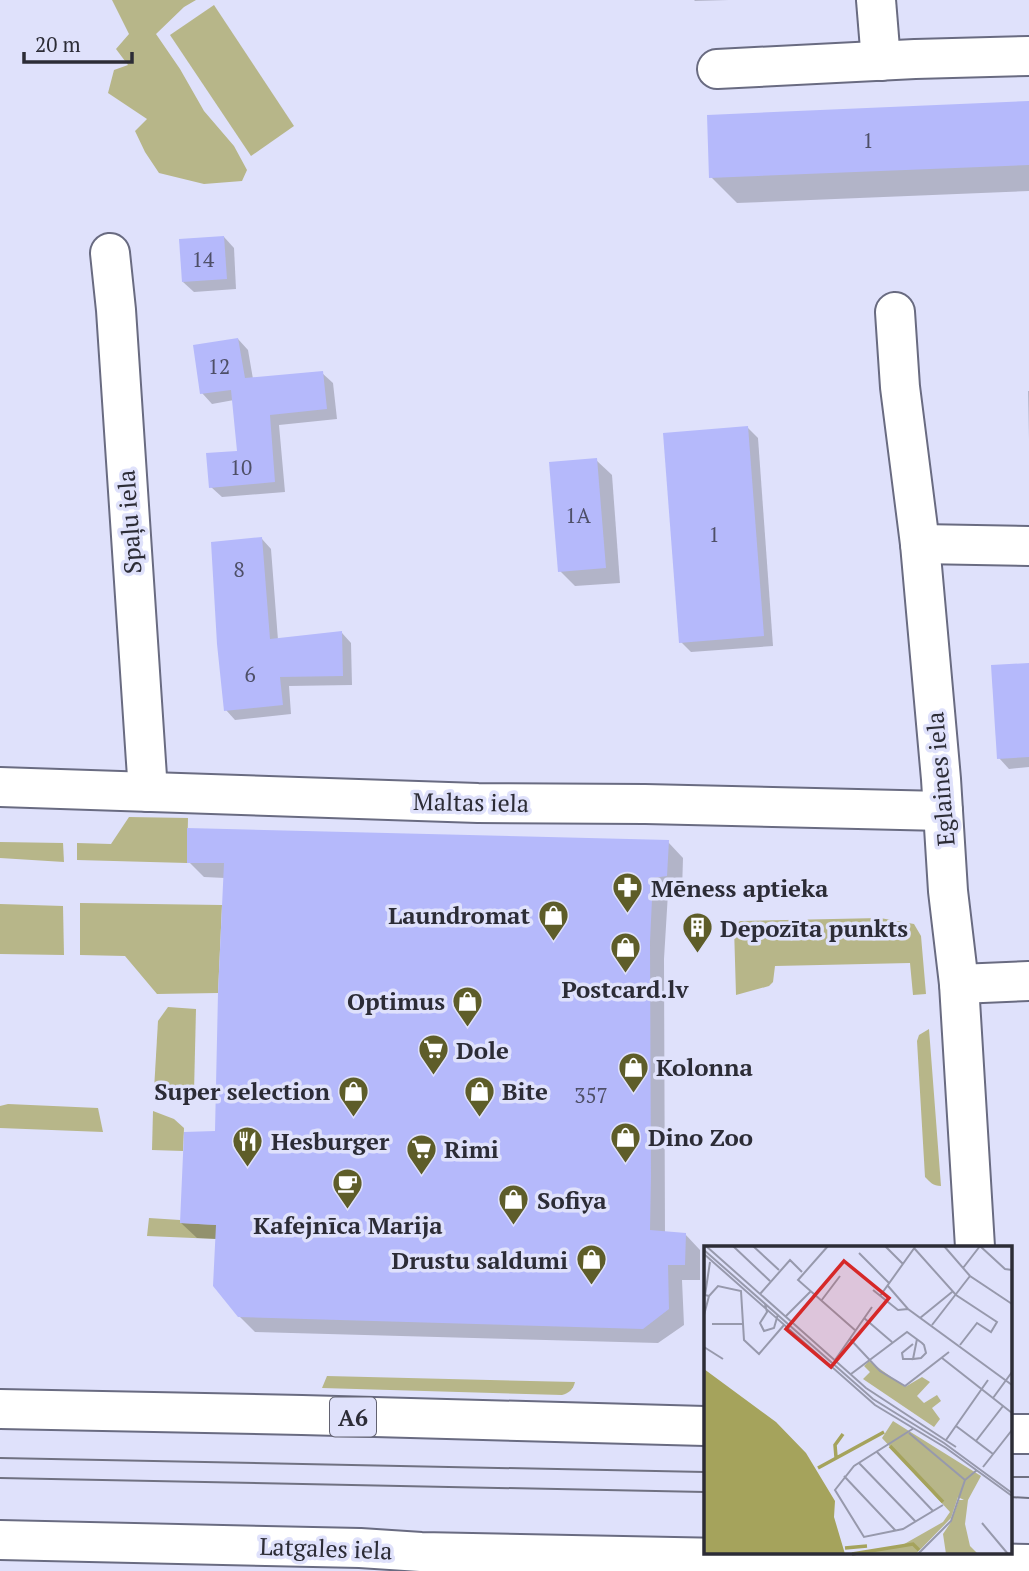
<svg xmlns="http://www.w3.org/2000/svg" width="1029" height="1571" font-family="'PT Serif',serif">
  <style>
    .green { fill: #b7b689 }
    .shadow { fill: #0003 }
    .building { fill: #b5b9fb }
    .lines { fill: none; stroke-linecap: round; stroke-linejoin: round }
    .minor-casing { stroke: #696b81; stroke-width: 42 }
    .trunk-casing { stroke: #696b81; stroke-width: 42 }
    .minor { stroke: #fff; stroke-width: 38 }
    .trunk { stroke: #fff; stroke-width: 38 }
    .tram { stroke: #707181; stroke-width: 2 }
    .labels { text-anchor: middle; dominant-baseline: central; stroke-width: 7; stroke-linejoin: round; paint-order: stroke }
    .number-label { font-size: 21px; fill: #4e4f67 }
    .shield { fill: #dfe1fb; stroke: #626271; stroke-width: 2 }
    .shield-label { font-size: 23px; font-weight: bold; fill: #2c2c36 }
    .street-label { font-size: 24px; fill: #2c2c36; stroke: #dfe1fb }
    .poi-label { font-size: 24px; font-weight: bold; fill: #2c2c36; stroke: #dfe1fb; text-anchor: start }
    .inset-river { fill: none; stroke: #a5a35c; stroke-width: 3.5 }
    .inset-road { fill: none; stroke: #9799ac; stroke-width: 2 }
    .view { fill: #d62828; fill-opacity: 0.15; stroke: #d62828; stroke-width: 3.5 }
    .inset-edge { fill: none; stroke: #2c2c36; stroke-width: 3.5 }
  </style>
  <rect width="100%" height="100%" fill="#dfe1fb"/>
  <g class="green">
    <path d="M112,0H196L184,7L156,34L180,69L204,111L234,146L247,170L242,181L204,184L159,173L145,152L135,131L147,119L108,93L114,70L128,65L116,49L129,34Z"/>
    <path d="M214,5L294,126L251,156L170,35Z"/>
    <path d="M129,817L188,818L187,863L77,860V843L111,844Z"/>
    <path d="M0,842L63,843L64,862L0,858Z"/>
    <path d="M80,903L222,905L218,993L157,994L125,956L80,955Z"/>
    <path d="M0,904L63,906L64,955L0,954Z"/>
    <path d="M880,918L914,924L921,936L926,994L913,995L910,963L775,966L773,982L769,986L736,995L734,927L740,921Z"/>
    <path d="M168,1007L196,1009L194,1092L154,1090L158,1021Z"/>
    <path d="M929,1029L941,1186C933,1186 930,1182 925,1177L917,1041L919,1035Z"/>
    <path d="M8,1104L98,1108L103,1132L0,1128V1106Z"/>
    <path d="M153,1111L174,1119L184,1128L183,1151L152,1150Z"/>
    <path d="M149,1218L180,1220V1223L216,1225V1239L147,1236Z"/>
    <path d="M327,1376L575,1382C573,1390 569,1393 562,1395L322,1388Z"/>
  </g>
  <g class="shadow">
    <path d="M694,0H729L695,1Z"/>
    <path d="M1029,103V191L737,203L711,177Z"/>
    <path d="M224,237L234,248L236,289L194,292L183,282Z"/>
    <path d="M238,339L248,350L253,379L322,373L333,383L337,419L279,425L285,492L222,497L211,487L239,452L234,400L212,404L202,393Z"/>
    <path d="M1028,391H1029V441V440Z"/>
    <path d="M748,428L758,438L773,646L691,652L681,642Z"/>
    <path d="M596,460L612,475L620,583L575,586L560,571Z"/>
    <path d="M262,539L271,549L278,640L342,633L351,643L352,685L289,686L291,714L235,720L226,710Z"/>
    <path d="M1029,664V767L1009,769L999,758Z"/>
    <path d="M668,842L683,858L682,891L668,893L664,959L665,1233L685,1234L700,1250V1280H682L684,1325L658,1343L255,1332L239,1316L217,1239L197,1238L181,1223L216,1133L225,878L204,877L189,862Z"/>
  </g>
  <g class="building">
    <path d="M1029,101V165L709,178L707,115Z"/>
    <path d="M224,236L227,279L182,282L179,239Z"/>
    <path d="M238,338L245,378L323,371L327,409L270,415L275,482L209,488L206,453L237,451L231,390L200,394L193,345Z"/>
    <path d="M748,426L764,636L679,643L663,433Z"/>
    <path d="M597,458L606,568L558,572L549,462Z"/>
    <path d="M262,537L270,639L342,631L343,676L280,677L283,705L224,711L217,644L211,542Z"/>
    <path d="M1029,663V757L997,759L991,665Z"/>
    <path d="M187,828L669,840L667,876L653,878L650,942L651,1177L650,1230L686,1233L685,1265H668L669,1309L643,1329L238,1317L213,1286L216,1225L180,1223L184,1132L215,1131L218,993L224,863H187Z"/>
  </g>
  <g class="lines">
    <defs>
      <g id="minor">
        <path d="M876,0L881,61"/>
        <path d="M717,69L915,59L1029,56"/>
        <path d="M110,253L116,310L148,792"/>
        <path d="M895,312L900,387L920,544L941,779L948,891L959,984L975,1247"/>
        <path d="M920,544L1029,546"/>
        <path d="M0,787L478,803L645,804L943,811"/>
        <path d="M959,984L1029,981"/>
      </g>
      <g id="trunk">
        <path d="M0,1409L302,1415L705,1426"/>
        <path d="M1010,1434H1029"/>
        <path d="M0,1540L360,1548L421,1552L1029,1564"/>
      </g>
    </defs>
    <use href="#minor" class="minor-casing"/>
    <use href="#trunk" class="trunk-casing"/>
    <use href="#minor" class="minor"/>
    <use href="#trunk" class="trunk"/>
    <g class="tram">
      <path d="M0,1458L705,1472"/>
      <path d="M1010,1477H1029"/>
      <path d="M0,1478L705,1492"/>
      <path d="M1010,1497L1029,1498"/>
    </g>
  </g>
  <defs>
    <symbol id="pharmacy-pin" viewBox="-11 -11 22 30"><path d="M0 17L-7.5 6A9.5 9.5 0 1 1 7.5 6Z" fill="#5e5d29" stroke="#dfe1fb"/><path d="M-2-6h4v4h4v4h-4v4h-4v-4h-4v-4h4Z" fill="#fff"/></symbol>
    <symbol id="shop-pin" viewBox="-11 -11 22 30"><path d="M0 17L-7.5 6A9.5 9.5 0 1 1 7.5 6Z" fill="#5e5d29" stroke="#dfe1fb"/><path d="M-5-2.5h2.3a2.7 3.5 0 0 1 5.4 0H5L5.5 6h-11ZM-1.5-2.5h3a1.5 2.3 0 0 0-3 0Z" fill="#fff"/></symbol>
    <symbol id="building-pin" viewBox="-11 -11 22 30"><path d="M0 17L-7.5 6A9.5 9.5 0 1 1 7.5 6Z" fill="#5e5d29" stroke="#dfe1fb"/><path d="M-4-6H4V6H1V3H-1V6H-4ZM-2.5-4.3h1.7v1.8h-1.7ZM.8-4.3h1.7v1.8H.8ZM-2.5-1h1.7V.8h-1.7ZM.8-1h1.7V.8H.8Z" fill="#fff"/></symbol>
    <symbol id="supermarket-pin" viewBox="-11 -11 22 30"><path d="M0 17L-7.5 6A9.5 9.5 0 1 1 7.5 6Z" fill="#5e5d29" stroke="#dfe1fb"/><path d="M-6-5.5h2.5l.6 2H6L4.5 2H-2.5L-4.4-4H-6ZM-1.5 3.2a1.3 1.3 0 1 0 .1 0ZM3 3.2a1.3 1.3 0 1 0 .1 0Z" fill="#fff"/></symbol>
    <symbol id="restaurant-pin" viewBox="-11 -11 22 30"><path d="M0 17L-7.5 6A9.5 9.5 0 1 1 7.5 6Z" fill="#5e5d29" stroke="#dfe1fb"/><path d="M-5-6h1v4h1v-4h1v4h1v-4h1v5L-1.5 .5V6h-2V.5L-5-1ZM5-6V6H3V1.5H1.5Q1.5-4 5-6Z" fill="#fff"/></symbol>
    <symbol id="cafe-pin" viewBox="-11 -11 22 30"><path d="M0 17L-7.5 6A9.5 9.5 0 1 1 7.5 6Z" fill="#5e5d29" stroke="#dfe1fb"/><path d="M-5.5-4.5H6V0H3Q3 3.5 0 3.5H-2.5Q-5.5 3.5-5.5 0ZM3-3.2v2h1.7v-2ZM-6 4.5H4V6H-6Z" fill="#fff"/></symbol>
  </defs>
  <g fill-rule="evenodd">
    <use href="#pharmacy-pin" x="610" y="870" width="35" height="47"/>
    <use href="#shop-pin" x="536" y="898" width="35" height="47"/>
    <use href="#building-pin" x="680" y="910" width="35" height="47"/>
    <use href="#shop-pin" x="608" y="930" width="35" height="47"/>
    <use href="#shop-pin" x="450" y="984" width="35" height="47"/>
    <use href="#supermarket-pin" x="416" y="1032" width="35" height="47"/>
    <use href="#shop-pin" x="616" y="1050" width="35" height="47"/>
    <use href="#shop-pin" x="336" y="1074" width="35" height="47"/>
    <use href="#shop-pin" x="462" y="1074" width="35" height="47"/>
    <use href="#shop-pin" x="608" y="1120" width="35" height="47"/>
    <use href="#restaurant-pin" x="230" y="1124" width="35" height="47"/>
    <use href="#supermarket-pin" x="404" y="1132" width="35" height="47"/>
    <use href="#cafe-pin" x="330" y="1166" width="35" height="47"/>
    <use href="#shop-pin" x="496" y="1182" width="35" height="47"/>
    <use href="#shop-pin" x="574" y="1242" width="35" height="47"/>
  </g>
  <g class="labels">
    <g class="number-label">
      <text x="868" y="140">1</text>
      <text x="203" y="259">14</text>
      <text x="219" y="366">12</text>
      <text x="241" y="467">10</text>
      <text x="578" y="515">1A</text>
      <text x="714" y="534">1</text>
      <text x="239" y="569">8</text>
      <text x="250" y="674">6</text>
      <text x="591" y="1095">357</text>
    </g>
    <rect class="shield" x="330" y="1397.5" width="46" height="39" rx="5"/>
    <g class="shield-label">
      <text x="353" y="1417">A6</text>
    </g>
    <g class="street-label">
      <text transform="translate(129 522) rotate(-94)">Spaļu iela</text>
      <text transform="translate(940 779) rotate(-95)">Eglaines iela</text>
      <text transform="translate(471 802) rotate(1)">Maltas iela</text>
      <text transform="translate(326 1548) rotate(2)">Latgales iela</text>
    </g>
    <g class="poi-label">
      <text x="651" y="888">Mēness aptieka</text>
      <text x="530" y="915" text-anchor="end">Laundromat</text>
      <text x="720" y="928">Depozīta punkts</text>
      <text x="625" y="989" text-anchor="middle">Postcard.lv</text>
      <text x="445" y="1001" text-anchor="end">Optimus</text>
      <text x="456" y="1050">Dole</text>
      <text x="656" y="1067">Kolonna</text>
      <text x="330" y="1091" text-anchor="end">Super selection</text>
      <text x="502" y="1091">Bite</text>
      <text x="648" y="1137">Dino Zoo</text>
      <text x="271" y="1141">Hesburger</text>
      <text x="444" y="1149">Rimi</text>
      <text x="537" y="1200">Sofiya</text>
      <text x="348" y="1225" text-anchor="middle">Kafejnīca Marija</text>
      <text x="568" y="1260" text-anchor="end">Drustu saldumi</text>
    </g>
  </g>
  <g transform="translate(704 1246)">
    <rect width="308" height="308" fill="#dfe1fb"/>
    <path d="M165,115L201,141L218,131L226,136L213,150L220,157L233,149L237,155L228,162L236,173L230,181L159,133L166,126L160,120ZM189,175L277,230L264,254L261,278L266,300L274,308H242L239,288L247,276L255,254H260L254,251L247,272L212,308H151L195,301L239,276L246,266L178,192Z" fill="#b7b689"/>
    <path d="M0,123L72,176L102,207L131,255L130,271L141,308H0Z" fill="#a5a35c"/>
    <path class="inset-river" d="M186,200L239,256M132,211L131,199L139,188M114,222L180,186M141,302L163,300M148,308L209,298L215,304"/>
    <path class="inset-road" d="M2,0L162,142L252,201M29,0L66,35M49,0L75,24M124,0L94,34L152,85M181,0L199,18M240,0L266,30L308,58M276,0L301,23L308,24M210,2L252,49L293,76L287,86L273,77L256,99M0,4L169,153L240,197L308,247M155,7L185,37M0,8L171,159L242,202L308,250M259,22L276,0M184,40L204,63L308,139M169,44L194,64L204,63M56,48L86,14L98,26M5,50L1,49L6,16M176,50L211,1M117,55L136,30M61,58L63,66L56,77L60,85L70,82L74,68M0,69L5,50L14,40L37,45L40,94L55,108L80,79M82,70L107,45M160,72L188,96M216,72L248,46M8,78H40M228,79L266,30M146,93L176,125L201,140L245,106M209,98L198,107L199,113H209M0,101L19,113M238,112L308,167M131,114L168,61M147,128L203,86L218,97L220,99L222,107L217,112L209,113L213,93M289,152L308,126M252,180L272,195M210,182L150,220L131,244L160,291L199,283L239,259M205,187L261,234M242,194L284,134M173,206L229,265M289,208L272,195L299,160M155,217L212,276M279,221L308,184M140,230L191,284M278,277L304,308M214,308L247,275L261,234L273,224"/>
    <path class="view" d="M140,15L185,52L127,121L82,83Z"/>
    <rect width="308" height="308" class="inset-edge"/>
  </g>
  <path d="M24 52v10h108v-10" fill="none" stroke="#2c2c36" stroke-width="3.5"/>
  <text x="35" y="52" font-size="21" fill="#2c2c36" stroke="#dfe1fb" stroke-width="5" paint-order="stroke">20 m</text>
</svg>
